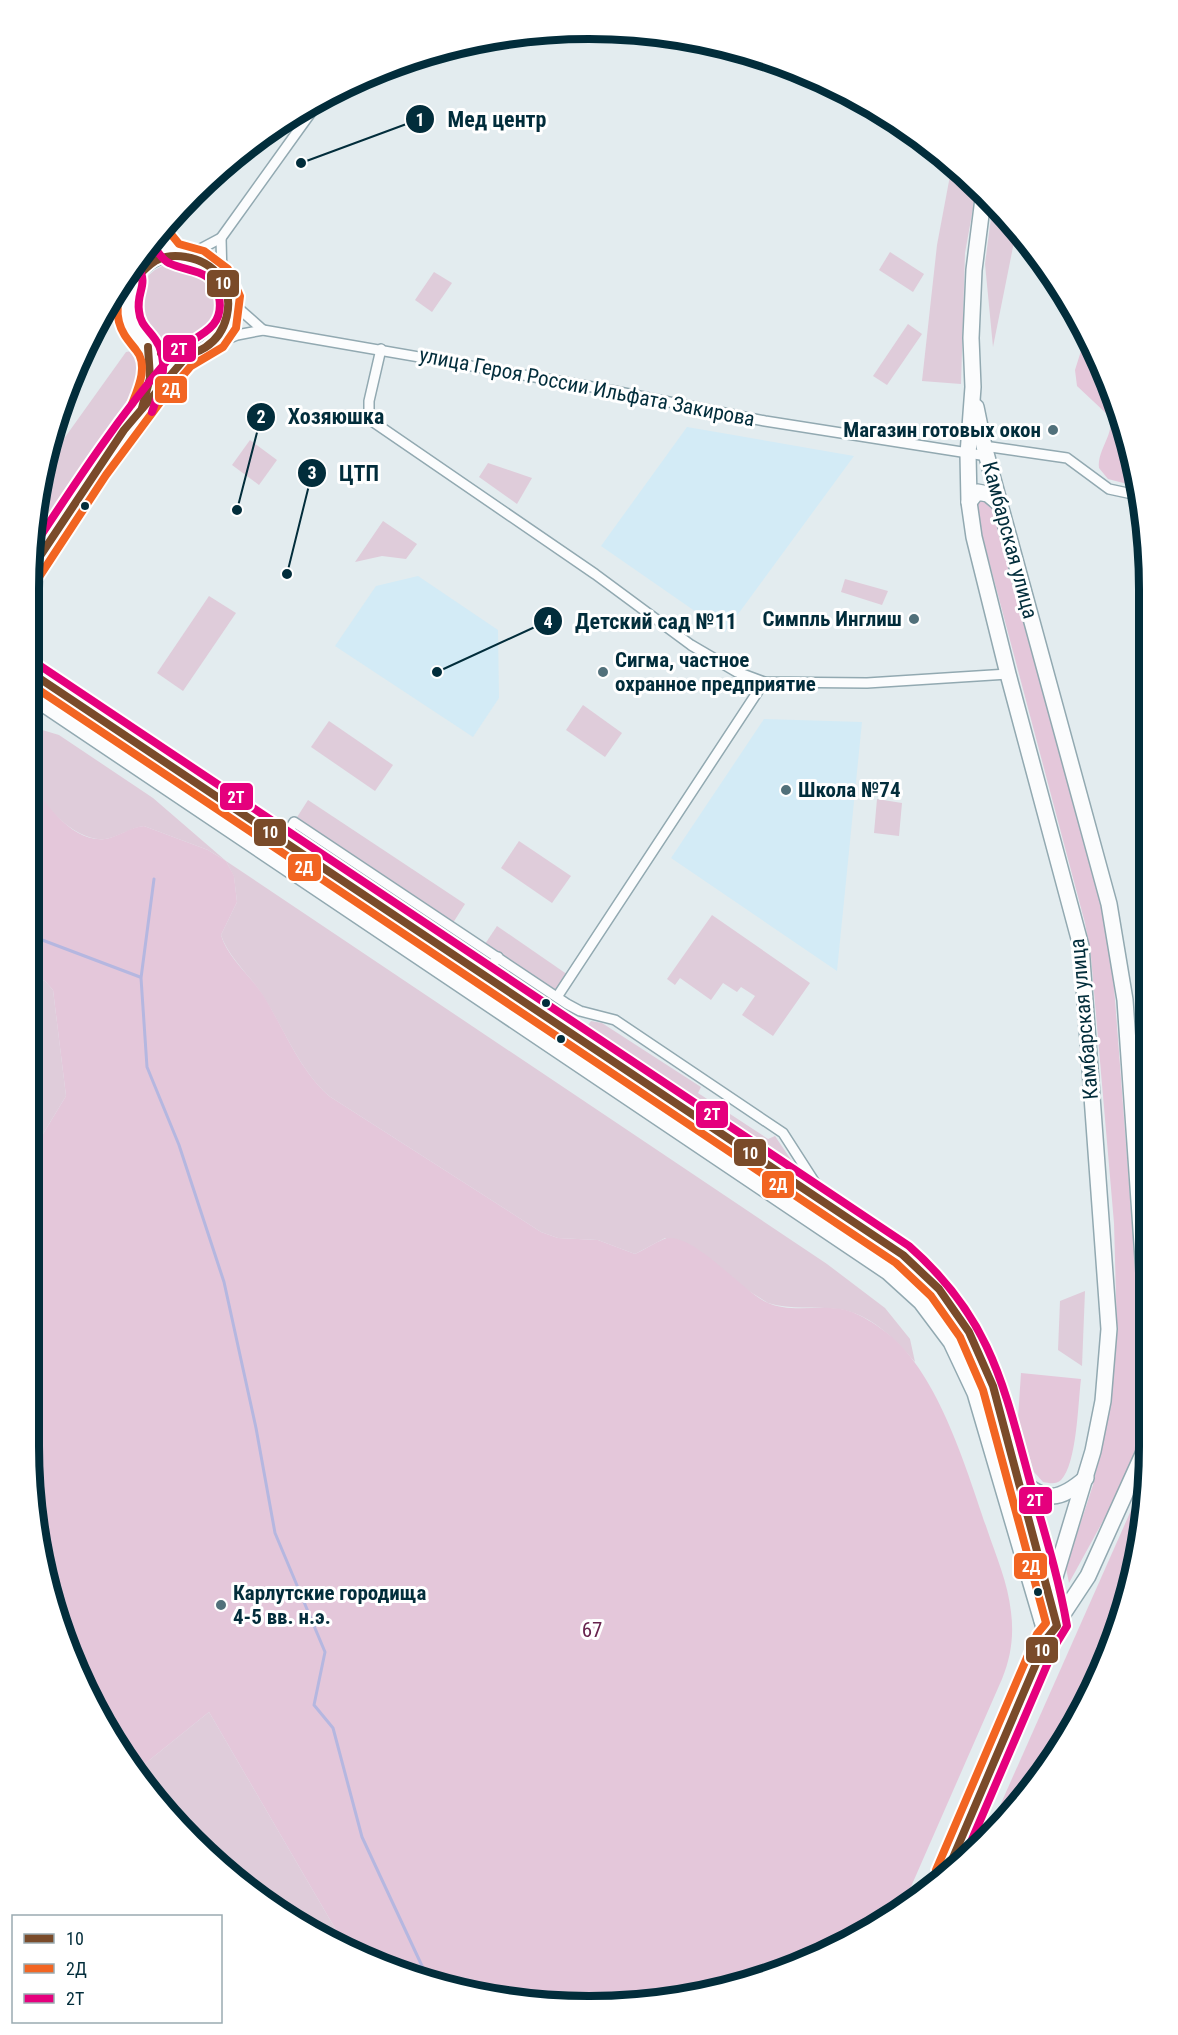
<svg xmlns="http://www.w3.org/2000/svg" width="1178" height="2035" font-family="'Roboto Condensed',sans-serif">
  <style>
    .built { fill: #d3ebf6 }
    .green { fill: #dfccda }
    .forest { fill: #e4c7da }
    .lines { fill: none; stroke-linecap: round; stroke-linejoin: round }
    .stream { stroke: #b5b7e0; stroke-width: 3 }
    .minor-casing { stroke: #92a9b1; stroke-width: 12 }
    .secondary-casing { stroke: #92a9b1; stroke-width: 16 }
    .primary-casing { stroke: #92a9b1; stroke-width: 18 }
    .minor { stroke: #fbfcfd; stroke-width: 9 }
    .secondary { stroke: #fbfcfd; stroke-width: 14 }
    .primary { stroke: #fbfcfd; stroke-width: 15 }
    .bus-1-casing { stroke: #fff; stroke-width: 12 }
    .bus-2-casing { stroke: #fff; stroke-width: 12 }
    .bus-3-casing { stroke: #fff; stroke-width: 12 }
    .bus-1 { stroke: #7a4b2a; stroke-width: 8 }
    .bus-2 { stroke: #f26522; stroke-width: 8 }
    .bus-3 { stroke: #e5007d; stroke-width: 8 }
    .poi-dot { fill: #51707a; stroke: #fff; stroke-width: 2 }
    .bus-dot { fill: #022d3b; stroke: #fff; stroke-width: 2 }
    .labels { text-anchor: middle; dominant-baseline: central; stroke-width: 6; stroke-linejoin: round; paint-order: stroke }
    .street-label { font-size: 21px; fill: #022d3b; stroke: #fff }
    .poi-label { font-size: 21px; font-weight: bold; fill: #022d3b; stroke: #fff; text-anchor: start }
    .park-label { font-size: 21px; fill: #67224d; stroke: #fff }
    .rim { fill: none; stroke: #022d3b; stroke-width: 8 }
    .leader { fill: none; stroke: #022d3b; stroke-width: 2 }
    .callout-dot { fill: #022d3b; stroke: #fff; stroke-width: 2 }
    .mark-label { font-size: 18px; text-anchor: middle; font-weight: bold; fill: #fff }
    .callout-label { font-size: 22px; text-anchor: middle; font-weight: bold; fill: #022d3b; stroke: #fff; stroke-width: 6; stroke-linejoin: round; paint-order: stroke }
    .line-badge { stroke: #fff; stroke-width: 2 }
    .badge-label { font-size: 16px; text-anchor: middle; font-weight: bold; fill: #fff }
  </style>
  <rect width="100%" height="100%" fill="#e3ecef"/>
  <g class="built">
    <path d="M687,427L854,456L725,632L601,546Z"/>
    <path d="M418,576L498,630L499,698L473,737L335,646L376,586Z"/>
    <path d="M764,719L862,722L837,971L671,858Z"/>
  </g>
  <g class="green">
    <path d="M952,165L977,186L965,253L961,384L922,381L937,245Z"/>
    <path d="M993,202L1016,232L993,347L985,264Z"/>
    <path d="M890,252L924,274L913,292L879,270Z"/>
    <circle cx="178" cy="304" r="41"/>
    <path d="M434,272L452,283L432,312L415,300Z"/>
    <path d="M908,324L922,334L887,385L873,376Z"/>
    <path d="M137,350L143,357L140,391L30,551L48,461L126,352Z"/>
    <path d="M250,440L277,460L259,485L232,465Z"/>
    <path d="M488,463L532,478L517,504L479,477Z"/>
    <path d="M383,521L417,544L406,559L382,556L355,562Z"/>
    <path d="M845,579L888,591L882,605L841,592Z"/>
    <path d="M209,596L236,613L183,691L157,673Z"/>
    <path d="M583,705L622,733L605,757L566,730Z"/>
    <path d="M329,721L393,765L375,791L311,747Z"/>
    <path d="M29,726L59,735L153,798L226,861L827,1264L885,1308L910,1339L915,1362C895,1339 870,1313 838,1309C815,1306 791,1310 768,1303L665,1238L635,1254L598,1240L558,1238L541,1232L329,1096C298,1068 285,1030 263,996C250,975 228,957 221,935L237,902L234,877L226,861L208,850L144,826C130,828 118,837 105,839C77,843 37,802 30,778C26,763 29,742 29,726Z"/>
    <path d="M877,799L902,803L899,836L874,833Z"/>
    <path d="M308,800L465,904L451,926L294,822Z"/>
    <path d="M519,841L571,876L552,903L501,868Z"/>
    <path d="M712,915L810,983L773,1036L742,1015L755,996L741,987L737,992L723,983L711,1000L680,978L675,985L667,979Z"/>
    <path d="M497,926L571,977L557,997L483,947Z"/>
    <path d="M29,973L45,981L53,990L66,1096L29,1157Z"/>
    <path d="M591,1021L602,1023L701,1087L698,1093L768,1139L775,1136L804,1179L583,1032Z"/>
    <path d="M1085,1291L1082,1366L1058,1350L1060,1301Z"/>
    <path d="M209,1712L343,1942L277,1912L144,1787L136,1771Z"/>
  </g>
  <g class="forest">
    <path d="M1086,335L1120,409L1135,486L1108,479L1099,468C1097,449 1116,433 1109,416L1077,386L1075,370Z"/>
    <path d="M980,497L992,504L1104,918L1112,960L1145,1395L1143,1440L1126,1479L1069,1583L1066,1568L1093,1485L1111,1398L1117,1332L1114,1223L1091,957L1085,923L976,512L977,500Z"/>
    <path d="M29,777C42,801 72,843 105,839C118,837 130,827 144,826L208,850L226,861L234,876L237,902L221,935C227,957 250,975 263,995C285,1030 298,1068 329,1096L541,1232L558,1238L598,1240L635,1254C644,1250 654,1243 664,1239C691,1230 741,1290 766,1302C792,1315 825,1302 852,1312C862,1316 874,1323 883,1330C937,1368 966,1468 987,1529C996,1556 1008,1583 1011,1612C1014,1636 1011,1657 1002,1679L903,1905L769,1977L589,2006L444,1987L343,1942L209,1712L136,1771L58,1626L29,1446V1157L66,1096L53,990L45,981L29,973Z"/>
    <path d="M1021,1373L1081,1379C1078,1402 1077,1464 1061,1480C1056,1485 1049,1483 1043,1482L1034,1472L1018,1418Z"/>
    <path d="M1148,1472L1120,1626L1055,1757L991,1826Z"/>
  </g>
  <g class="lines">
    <g class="stream">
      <path d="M154,879L141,978L147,1067L179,1145L224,1282L256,1428L275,1533L325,1652L314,1705L333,1728L362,1837L429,1981"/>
      <path d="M29,935L140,977"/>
    </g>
    <defs>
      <g id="minor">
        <path d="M221,238L222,279"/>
        <path d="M189,255L221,238L320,100"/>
        <path d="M229,300L263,330"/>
        <path d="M208,347L237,335L263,330L604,389L765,421L987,456"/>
        <path d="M381,349L369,401V419L595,574L691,645L737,672L764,682L867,683L1008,674"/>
        <path d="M984,446L1067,458L1109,489L1137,495"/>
        <path d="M282,842L294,822L567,1004L580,1011L615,1020L783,1133L826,1200"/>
        <path d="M484,977L498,957"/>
        <path d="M557,997L764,682"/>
      </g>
      <g id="secondary">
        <path d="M158,235L174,254"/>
        <circle cx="178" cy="305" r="51"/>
        <path d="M145,400C152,381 153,367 148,347"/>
        <path d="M30,571L124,430L187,356"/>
      </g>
      <g id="primary">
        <path d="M984,191L974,270L971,338L973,387L968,454L969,502L974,537L1008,674L1081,946L1109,1329L1103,1401L1093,1451L1042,1620"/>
        <path d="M976,407L984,446L1109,904L1125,1000L1148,1330"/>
        <path d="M969,502L977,492L988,494L1000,504"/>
        <path d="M30,672L903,1255L939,1289L969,1332L993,1386L1044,1570L1057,1626"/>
        <path d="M30,695L888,1272L921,1302L951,1342L975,1393L1047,1638"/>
        <path d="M1019,1479C1046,1503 1059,1501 1086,1478"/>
        <path d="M946,1874L1047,1638L1088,1576L1148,1443"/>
      </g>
    </defs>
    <use href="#minor" class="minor-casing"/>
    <use href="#secondary" class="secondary-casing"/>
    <use href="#primary" class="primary-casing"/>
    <use href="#minor" class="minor"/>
    <use href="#secondary" class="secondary"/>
    <use href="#primary" class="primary"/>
    <defs>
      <g id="bus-1">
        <path d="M129,271L134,280C140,274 147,266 155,261C164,256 176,255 186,257C255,269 234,371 161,353"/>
        <path d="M142,408L150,378L148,347"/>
        <path d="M30,571L124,430L187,356"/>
        <path d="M30,672L903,1255L939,1289L969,1332L993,1386L1057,1626L1047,1638L946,1874"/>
      </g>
      <g id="bus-2">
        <path d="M122,280C120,294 115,307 119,322C122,334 129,341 136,350C149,365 138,389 132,404"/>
        <path d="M39,577L106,475L161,401L191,366L223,347L236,328L240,296L228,269L204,251L179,244L166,228"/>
        <path d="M30,684L896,1263L931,1296L960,1337L983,1390L1046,1623L1037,1634L936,1870"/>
      </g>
      <g id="bus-3">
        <path d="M138,266C149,286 136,291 139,311C140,324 148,329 155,339C171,361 160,389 152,412"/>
        <path d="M30,552C74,485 118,417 171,356C190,336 226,333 219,297C212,267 189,273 169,263C162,260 156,249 151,243"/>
        <path d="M36,663L909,1246C992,1319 1004,1387 1032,1489C1045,1534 1059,1579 1067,1626L1056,1644L967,1851"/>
      </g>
    </defs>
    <use href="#bus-1" class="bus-1-casing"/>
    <use href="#bus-2" class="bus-2-casing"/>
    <use href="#bus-3" class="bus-3-casing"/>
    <use href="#bus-1" class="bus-1"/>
    <use href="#bus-2" class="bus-2"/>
    <use href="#bus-3" class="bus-3"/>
  </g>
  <g class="poi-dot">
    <circle cx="1053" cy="430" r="6"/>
    <circle cx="914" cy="619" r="6"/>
    <circle cx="603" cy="672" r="6"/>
    <circle cx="786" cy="790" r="6"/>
    <circle cx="221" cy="1605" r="6"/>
  </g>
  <g class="bus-dot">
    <circle cx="85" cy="506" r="5"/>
    <circle cx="546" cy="1003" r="5"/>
    <circle cx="561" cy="1039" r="5"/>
    <circle cx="1038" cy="1592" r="5"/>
  </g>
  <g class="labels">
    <g class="street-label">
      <text transform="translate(587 387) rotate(11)">улица Героя России Ильфата Закирова</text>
      <text transform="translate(1010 540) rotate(75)">Камбарская улица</text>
      <text transform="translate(1084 1019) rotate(-95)">Камбарская улица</text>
    </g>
    <g class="poi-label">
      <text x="1041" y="430" text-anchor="end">Магазин готовых окон</text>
      <text x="902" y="619" text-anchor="end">Симпль Инглиш</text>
      <text x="615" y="660">Сигма, частное<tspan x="615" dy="24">охранное предприятие</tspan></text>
      <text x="798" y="790">Школа №74</text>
      <text x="233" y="1593">Карлутские городища<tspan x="233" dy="24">4-5 вв. н.э.</tspan></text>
    </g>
    <g class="park-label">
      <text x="592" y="1630">67</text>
    </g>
  </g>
  <path d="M0 0H1178V2035H0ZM589 39H589A550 550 0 0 1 1139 589V1446A550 550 0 0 1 589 1996H589A550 550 0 0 1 39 1446V589A550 550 0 0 1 589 39Z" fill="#fff" fill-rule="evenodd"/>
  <path class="rim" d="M589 39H589A550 550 0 0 1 1139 589V1446A550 550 0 0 1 589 1996H589A550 550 0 0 1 39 1446V589A550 550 0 0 1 589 39Z"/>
  <path class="leader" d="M301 163L420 119M237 510L261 417M287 574L312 473M437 672L548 621"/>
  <g class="callout-dot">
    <circle cx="301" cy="163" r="6"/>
    <circle cx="237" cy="510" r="6"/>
    <circle cx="287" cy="574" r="6"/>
    <circle cx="437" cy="672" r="6"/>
    <circle cx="420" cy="119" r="15"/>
    <circle cx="261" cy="417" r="15"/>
    <circle cx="312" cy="473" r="15"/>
    <circle cx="548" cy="621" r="15"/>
  </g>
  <g class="mark-label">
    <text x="420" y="126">1</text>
    <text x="261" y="423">2</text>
    <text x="312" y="479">3</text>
    <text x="548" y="628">4</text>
  </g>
  <g class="callout-label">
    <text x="497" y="127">Мед центр</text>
    <text x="336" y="424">Хозяюшка</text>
    <text x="359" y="481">ЦТП</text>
    <text x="656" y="629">Детский сад №11</text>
  </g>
  <g class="line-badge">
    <rect x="206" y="269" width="34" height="29" rx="6" fill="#7a4b2a"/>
    <rect x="162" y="334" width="35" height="29" rx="6" fill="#e5007d"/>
    <rect x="154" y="375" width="34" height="29" rx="6" fill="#f26522"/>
    <rect x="219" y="782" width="35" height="29" rx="6" fill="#e5007d"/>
    <rect x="253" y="818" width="34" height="29" rx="6" fill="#7a4b2a"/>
    <rect x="287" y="853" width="35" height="29" rx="6" fill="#f26522"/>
    <rect x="695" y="1100" width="34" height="29" rx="6" fill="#e5007d"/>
    <rect x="733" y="1138" width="34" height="29" rx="6" fill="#7a4b2a"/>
    <rect x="761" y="1170" width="34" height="29" rx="6" fill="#f26522"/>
    <rect x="1018" y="1486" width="35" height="29" rx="6" fill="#e5007d"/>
    <rect x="1013" y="1552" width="35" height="28" rx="6" fill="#f26522"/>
    <rect x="1025" y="1636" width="34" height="28" rx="6" fill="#7a4b2a"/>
  </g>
  <g class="badge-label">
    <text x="223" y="289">10</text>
    <text x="179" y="355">2Т</text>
    <text x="171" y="395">2Д</text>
    <text x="236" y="803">2Т</text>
    <text x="270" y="838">10</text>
    <text x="304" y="873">2Д</text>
    <text x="712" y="1120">2Т</text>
    <text x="750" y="1159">10</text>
    <text x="778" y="1190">2Д</text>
    <text x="1035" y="1506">2Т</text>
    <text x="1031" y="1572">2Д</text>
    <text x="1042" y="1656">10</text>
  </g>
  <rect x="12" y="1915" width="210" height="108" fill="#ffffff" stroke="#9aabb1" stroke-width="1.5"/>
  <rect x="24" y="1934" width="30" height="9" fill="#7a4b2a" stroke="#9aabb1" stroke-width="1.5"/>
  <text x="66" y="1945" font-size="18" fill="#022d3b">10</text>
  <rect x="24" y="1964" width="30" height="9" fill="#f26522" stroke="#9aabb1" stroke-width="1.5"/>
  <text x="66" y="1975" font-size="18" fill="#022d3b">2Д</text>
  <rect x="24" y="1994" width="30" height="9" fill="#e5007d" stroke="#9aabb1" stroke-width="1.5"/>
  <text x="66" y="2005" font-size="18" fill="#022d3b">2Т</text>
</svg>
